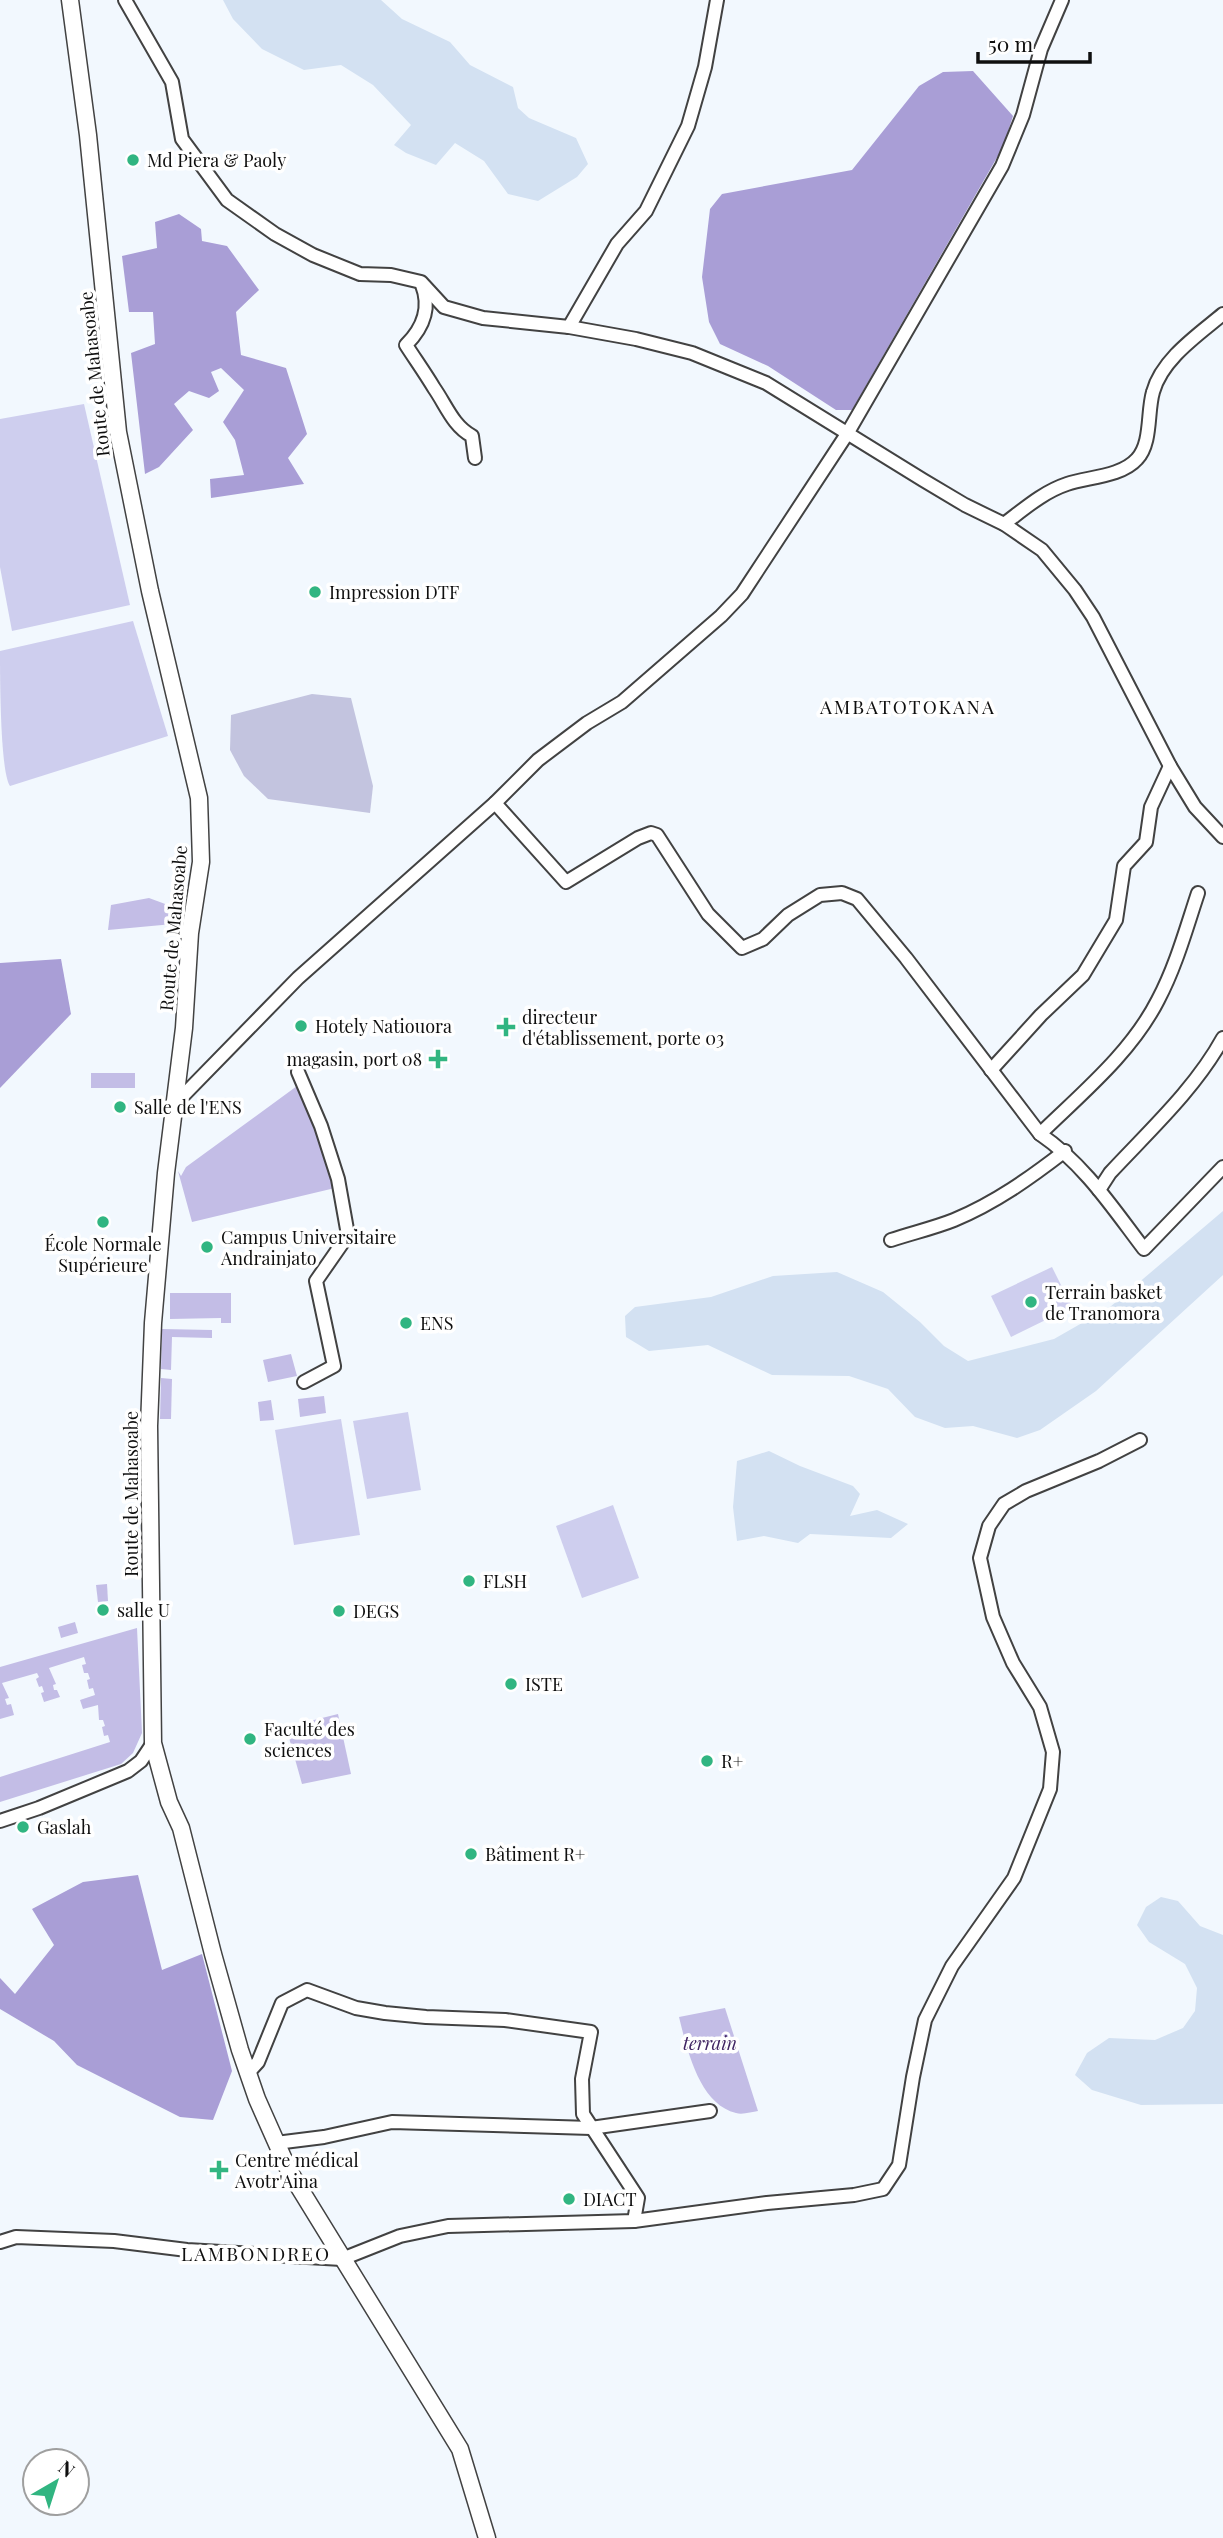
<svg xmlns="http://www.w3.org/2000/svg" width="1223" height="2538" font-family="'Playfair Display',serif">
  <style>
    .farmland { fill: #d3e1f2 }
    .green { fill: #c3bde6 }
    .forest { fill: #a99ed6 }
    .cemetery { fill: #c3c4df }
    .pitch { fill: #ceceee }
    .lines { fill: none; stroke-linecap: round; stroke-linejoin: round }
    .minor-casing { stroke: #424242; stroke-width: 16 }
    .tertiary-casing { stroke: #424242; stroke-width: 19 }
    .minor { stroke: #fff; stroke-width: 12 }
    .tertiary { stroke: #fff; stroke-width: 16 }
    .poi-dot { fill: #31b581; stroke: #fff; stroke-width: 2.5 }
    .labels { text-anchor: middle; dominant-baseline: central; stroke-width: 7; stroke-linejoin: round; paint-order: stroke }
    .poi-label { font-size: 18px; fill: #0f0f0f; stroke: #fff; text-anchor: start }
    .street-label { font-size: 18px; fill: #0f0f0f; stroke: #fff }
    .park-label { font-size: 18px; font-style: italic; fill: #402462; stroke: #fff }
    .neighbourhood-label { font-size: 19px; letter-spacing: 2px; fill: #0f0f0f; stroke: #fff }
  </style>
  <rect width="100%" height="100%" fill="#f2f8fe"/>
  <g class="farmland">
    <path d="M223,0H381L402,19L450,42L470,65L513,87L518,108L529,118L576,138L588,164L577,177L538,201L508,194L484,161L455,143L436,165L406,153L394,145L411,125L373,85L341,65L304,70L262,49L233,19Z"/>
    <path d="M1223,1211V1275L1096,1391L1040,1430L1017,1438L973,1426L945,1428L915,1417L888,1389L849,1376L772,1375L708,1345L649,1351L626,1337L625,1316L635,1307L711,1297L773,1276L837,1272L883,1292L920,1322L944,1346L968,1361L1054,1339L1110,1307Z"/>
    <path d="M769,1451L800,1466L853,1486L860,1494L850,1516L877,1510L908,1524L891,1538L810,1534L798,1543L764,1536L737,1541L733,1507L737,1461Z"/>
    <path d="M1161,1897L1178,1901L1200,1926L1223,1935V2104L1141,2105L1092,2090L1075,2075L1087,2053L1109,2038L1155,2040L1183,2028L1195,2011L1197,1988L1185,1964L1149,1942L1137,1925L1146,1907Z"/>
  </g>
  <g class="green">
    <path d="M149,898L176,908L173,924L108,930L111,905Z"/>
    <rect x="91" y="1073" width="44" height="15"/>
    <path d="M297,1086L322,1148L335,1188L192,1222L178,1171L181,1176L186,1167Z"/>
    <path d="M170,1293H231V1323H221V1318L170,1319Z"/>
    <path d="M162,1329L212,1330V1338L172,1337L171,1370L161,1369Z"/>
    <path d="M291,1354L297,1376L268,1382L263,1360Z"/>
    <path d="M161,1378L172,1379L171,1419H160Z"/>
    <path d="M324,1396L326,1413L300,1417L298,1399Z"/>
    <path d="M271,1400L274,1420L260,1421L258,1402Z"/>
    <path d="M107,1584L108,1601L98,1602L96,1585Z"/>
    <path d="M75,1622L78,1633L61,1638L58,1627Z"/>
    <path d="M137,1628L142,1733L133,1753L121,1764L0,1802V1777L110,1742L108,1735L104,1736L102,1727L105,1726L103,1720H99L98,1705L83,1709L80,1700L95,1695L93,1688L89,1689L87,1680L90,1679L88,1673H84L82,1665L86,1664L84,1657L49,1668L56,1684L53,1685L54,1690H57L60,1697L44,1702L41,1693L44,1692L42,1686L39,1687L36,1679L39,1677L37,1673L2,1683L9,1698L5,1699L7,1705L11,1704L14,1715L0,1719V1667Z"/>
    <path d="M338,1714L351,1774L302,1784L286,1727Z"/>
    <path d="M725,2008L758,2111C752,2112 742,2115 736,2113C699,2104 687,2049 679,2017Z"/>
  </g>
  <g class="forest">
    <path d="M973,71L1013,116L1003,147L852,410H836L768,366L720,344L709,322L702,277L710,209L722,194L852,170L919,86L943,72Z"/>
    <path d="M179,214L201,229L202,241L227,246L259,290L236,312L241,355L286,368L307,434L288,458L304,484L211,498L210,479L244,475L235,440L223,422L244,390L221,368L211,372L219,391L209,398L189,391L174,404L193,430L159,467L145,474L131,353L155,344L153,312H129L122,256L157,248L155,222Z"/>
    <path d="M61,959L71,1014L0,1088V963Z"/>
    <path d="M138,1875L162,1970L202,1954L232,2071L213,2120L180,2117L77,2065L54,2041L0,2009V1978L15,1994L54,1945L32,1909L83,1882Z"/>
  </g>
  <path class="cemetery" d="M312,694L351,698L373,786L370,813L268,799L244,776L230,750L231,715Z"/>
  <g class="pitch">
    <path d="M84,404L130,605L12,631L0,567V419Z"/>
    <path d="M133,621L168,736L10,786C0,772 0,675 0,651Z"/>
    <path d="M1052,1267L1072,1307L1011,1337L991,1296Z"/>
    <path d="M408,1412L421,1490L367,1499L353,1421Z"/>
    <path d="M341,1419L360,1535L294,1545L275,1430Z"/>
    <path d="M613,1505L639,1578L582,1598L556,1526Z"/>
  </g>
  <g class="lines">
    <defs>
      <g id="minor">
        <path d="M125,0L172,82L182,139L227,200L275,234L313,255L360,274L391,275L421,282L444,307L483,318L569,327L636,339L692,353L766,383L923,480L965,505L1004,524L1042,550L1075,590L1093,617L1170,766L1195,807L1223,837"/>
        <path d="M422,285C431,308 423,328 406,345C415,359 425,373 434,388C446,405 453,426 472,436L475,458"/>
        <path d="M569,327L617,244L646,211L688,126L705,67L717,0"/>
        <path d="M1004,524C1024,509 1043,492 1067,484C1087,477 1121,477 1137,459C1152,443 1147,412 1153,392C1162,359 1198,335 1223,314"/>
        <path d="M495,803L566,882L638,838L651,833L657,835L708,914L742,948L763,939L788,915L820,895L842,893L857,899L906,958L1040,1134C1084,1164 1112,1207 1144,1249L1223,1167"/>
        <path d="M991,1070L1041,1015L1083,975L1116,920L1124,866L1146,842L1151,807L1170,766"/>
        <path d="M298,1072L321,1126L338,1179L348,1235L316,1281L334,1366L304,1382"/>
        <path d="M174,1105L298,978L495,803L538,760L587,723L622,702L721,616L742,594L847,434L1002,166L1023,115L1041,49L1062,0"/>
        <path d="M1040,1134C1082,1093 1131,1053 1158,1000C1176,966 1186,929 1198,893"/>
        <path d="M1099,1190L1110,1173C1149,1131 1195,1089 1223,1038"/>
        <path d="M891,1240C912,1233 934,1228 954,1220C995,1203 1030,1178 1065,1151"/>
        <path d="M0,1821L39,1808L128,1771L141,1761L153,1743"/>
        <path d="M248,2073L258,2062L282,2003L307,1990L356,2008L385,2013L426,2017L505,2020L591,2032L582,2079L583,2114L638,2198L634,2221"/>
        <path d="M276,2143L324,2137L392,2122L591,2128L710,2111"/>
        <path d="M0,2242L16,2237L114,2241L187,2250L342,2259L400,2236L448,2226L634,2221L767,2203L854,2195L883,2189L899,2165L913,2077L925,2020L952,1966L1014,1878L1050,1789L1053,1752L1040,1707L1013,1663L993,1617L980,1558L989,1526L1004,1504L1026,1491L1099,1461L1140,1440"/>
      </g>
      <path id="tertiary" d="M70,0L88,135L118,432L150,591L199,798L201,862L190,933L184,1028L166,1173L153,1323L149,1426L153,1743L169,1802L181,1828L213,1954L240,2050L257,2099L289,2171L460,2449L487,2538"/>
    </defs>
    <use href="#minor" class="minor-casing"/>
    <use href="#tertiary" class="tertiary-casing"/>
    <use href="#minor" class="minor"/>
    <use href="#tertiary" class="tertiary"/>
  </g>
  <g class="poi-dot">
    <circle cx="133" cy="160" r="7"/>
    <circle cx="315" cy="592" r="7"/>
    <circle cx="301" cy="1026" r="7"/>
    <path d="M502.5 1016.5h7v7h7v7h-7v7h-7v-7h-7v-7h7z"/>
    <path d="M434.5 1048.5h7v7h7v7h-7v7h-7v-7h-7v-7h7z"/>
    <circle cx="120" cy="1107" r="7"/>
    <circle cx="103" cy="1222" r="7"/>
    <circle cx="207" cy="1247" r="7"/>
    <circle cx="1031" cy="1302" r="7"/>
    <circle cx="406" cy="1323" r="7"/>
    <circle cx="469" cy="1581" r="7"/>
    <circle cx="103" cy="1610" r="7"/>
    <circle cx="339" cy="1611" r="7"/>
    <circle cx="511" cy="1684" r="7"/>
    <circle cx="250" cy="1739" r="7"/>
    <circle cx="707" cy="1761" r="7"/>
    <circle cx="23" cy="1827" r="7"/>
    <circle cx="471" cy="1854" r="7"/>
    <path d="M215.5 2159.5h7v7h7v7h-7v7h-7v-7h-7v-7h7z"/>
    <circle cx="569" cy="2199" r="7"/>
  </g>
  <g class="labels">
    <g class="poi-label">
      <text x="147" y="160">Md Piera &amp; Paoly</text>
      <text x="329" y="592">Impression DTF</text>
      <text x="522" y="1017">directeur<tspan x="522" dy="21">d'établissement, porte 03</tspan></text>
      <text x="315" y="1026">Hotely Natiouora</text>
      <text x="422" y="1059" text-anchor="end">magasin, port 08</text>
      <text x="134" y="1107">Salle de l'ENS</text>
      <text x="221" y="1237">Campus Universitaire<tspan x="221" dy="21">Andrainjato</tspan></text>
      <text x="103" y="1244" text-anchor="middle">École Normale<tspan x="103" dy="21">Supérieure</tspan></text>
      <text x="1045" y="1292">Terrain basket<tspan x="1045" dy="21">de Tranomora</tspan></text>
      <text x="420" y="1323">ENS</text>
      <text x="483" y="1581">FLSH</text>
      <text x="117" y="1610">salle U</text>
      <text x="353" y="1611">DEGS</text>
      <text x="525" y="1684">ISTE</text>
      <text x="264" y="1729">Faculté des<tspan x="264" dy="21">sciences</tspan></text>
      <text x="721" y="1761">R+</text>
      <text x="37" y="1827">Gaslah</text>
      <text x="485" y="1854">Bâtiment R+</text>
      <text x="235" y="2160">Centre médical<tspan x="235" dy="21">Avotr'Aina</tspan></text>
      <text x="583" y="2199">DIACT</text>
    </g>
    <g class="street-label">
      <text transform="translate(94 374) rotate(-96)">Route de Mahasoabe</text>
      <text transform="translate(173 928) rotate(-85)">Route de Mahasoabe</text>
      <text transform="translate(131 1494) rotate(-90)">Route de Mahasoabe</text>
    </g>
    <g class="park-label">
      <text x="710" y="2043">terrain</text>
    </g>
    <g class="neighbourhood-label">
      <text x="908" y="706">AMBATOTOKANA</text>
      <text x="256" y="2253">LAMBONDREO</text>
    </g>
  </g>
  <g transform="translate(56 2482) rotate(39)"><circle r="33" fill="#ffffff" stroke="#9f9f9f" stroke-width="2"/>
  <path d="M0-5L12 26L0 18L-12 26Z" fill="#31b581"/>
  <text y="-10" font-size="19" font-weight="bold" text-anchor="middle" fill="#0f0f0f">N</text>
  </g>
  <path d="M978 52v10h112v-10" fill="none" stroke="#0f0f0f" stroke-width="3.5"/>
  <text x="988" y="52" font-size="21" fill="#0f0f0f" stroke="#ffffff" stroke-width="5" paint-order="stroke">50 m</text>
</svg>
